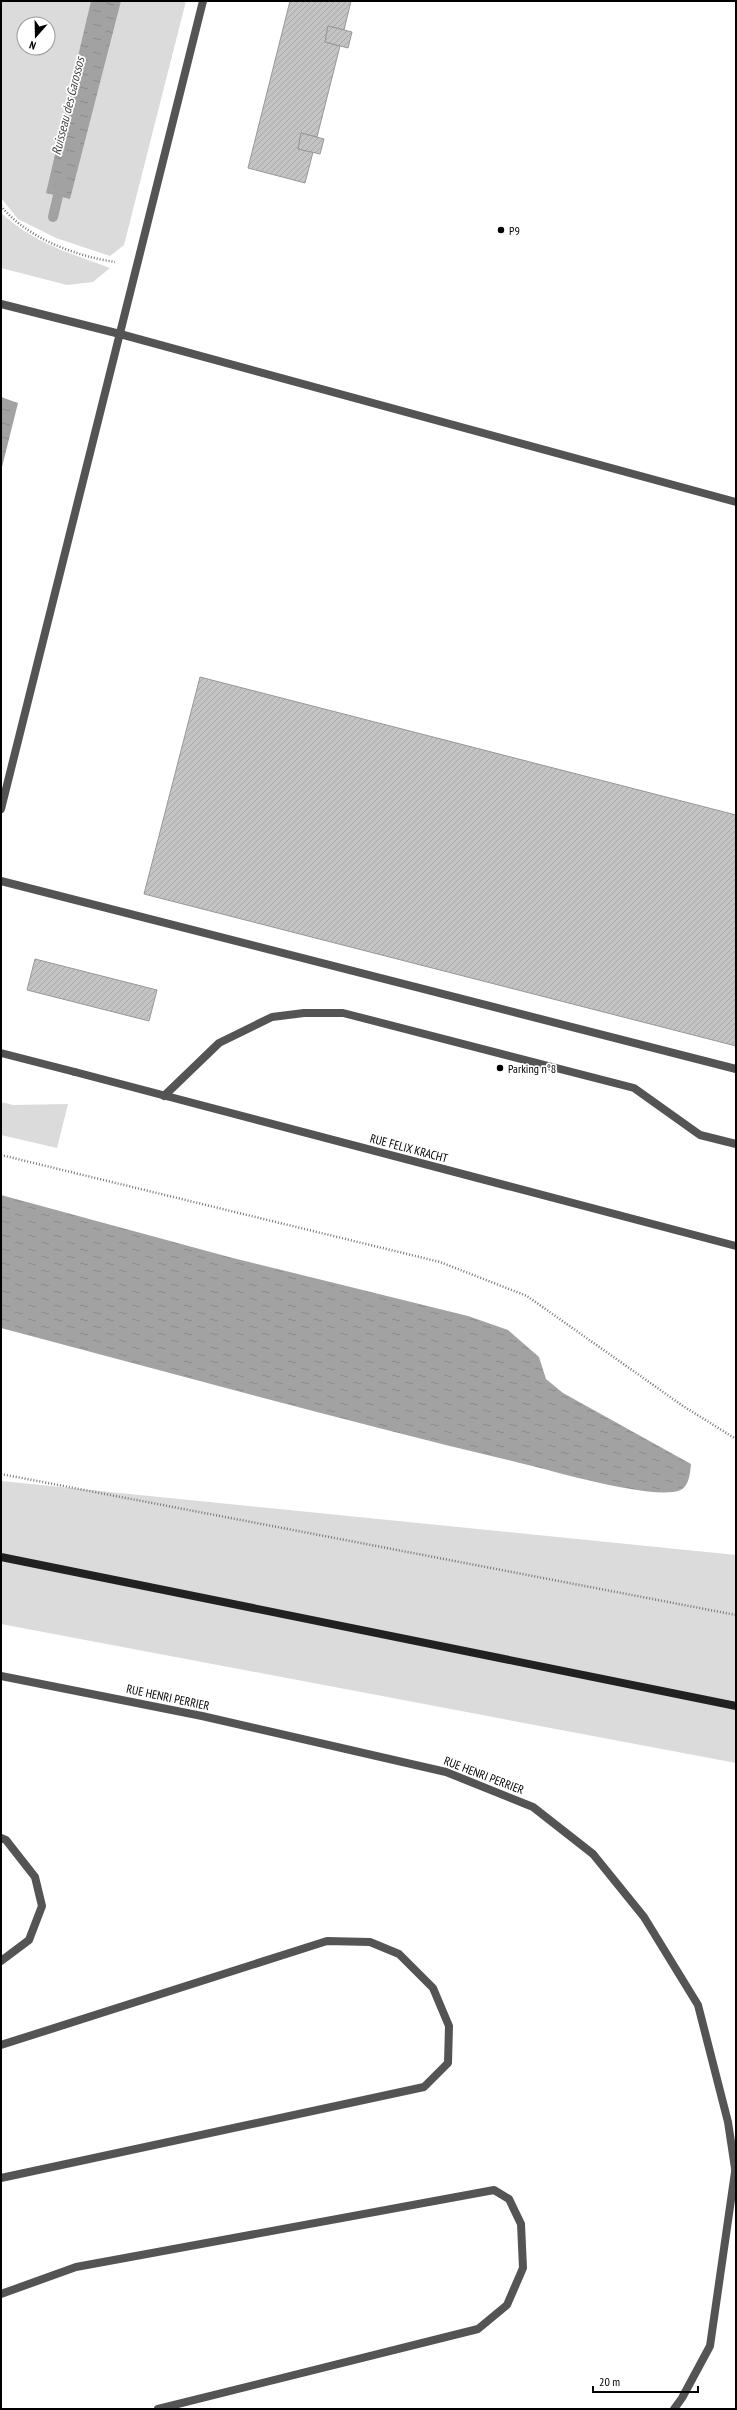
<svg xmlns="http://www.w3.org/2000/svg" width="737" height="2410" font-family="'PT Sans Narrow',sans-serif">
  <style>
    .grass { fill: #dbdbdb; fill-rule: evenodd }
    .water { fill: url(#water-ripples) }
    .lines { fill: none; stroke-linecap: round; stroke-linejoin: round }
    .stream { stroke: #a2a2a2; stroke-width: 10 }
    .building { fill: url(#building-hatch); stroke: #989898 }
    .path { stroke: #767676; stroke-width: 2.5; stroke-dasharray: 1 2; stroke-linecap: butt }
    .service { stroke: #545454; stroke-width: 8 }
    .minor { stroke: #545454; stroke-width: 8 }
    .tertiary { stroke: #545454; stroke-width: 8 }
    .secondary { stroke: #212121; stroke-width: 8 }
    .poi-dot { fill: #000; stroke: #fff; stroke-width: 1.5 }
    .labels { text-anchor: middle; dominant-baseline: central; stroke-width: 3.5; stroke-linejoin: round; paint-order: stroke }
    .poi-label { font-size: 12px; fill: #000; stroke: #fff; text-anchor: start }
    .street-label { font-size: 12px; fill: #000; stroke: #fff }
    .water-label { font-size: 13px; font-style: italic; fill: #434343; stroke: #fff }
  </style>
  <defs>
    <pattern id="water-ripples" width="26" height="14" patternUnits="userSpaceOnUse"><rect width="26" height="14" fill="#a2a2a2"/><path d="M2 4q2-2 4 0t4 0M15 11q2-2 4 0t4 0" fill="none" stroke="#8a8a8a"/></pattern>
    <pattern id="building-hatch" width="6" height="6" patternUnits="userSpaceOnUse"><rect width="6" height="6" fill="#c4c4c4"/><path d="M-1 1l2-2M0 6l6-6M5 7l2-2" fill="none" stroke="#a7a7a7"/></pattern>
  </defs>
  <rect width="100%" height="100%" fill="#fff"/>
  <g class="grass">
    <path d="M1,1H186L124,245L110,256L56,238L18,219L1,198ZM24,24H48V48H24Z"/>
    <path d="M1,213C36,244 67,252 110,268L93,282L67,285L1,268Z"/>
    <path d="M1,1102L13,1105L68,1104L57,1148L1,1135Z"/>
    <path d="M1,1481L736,1555V1763L1,1624Z"/>
  </g>
  <g class="water">
    <path d="M91,1H121L70,199L46,193Z"/>
    <path d="M1,397L18,403L1,471Z"/>
    <path d="M1,1195L229,1257L468,1316L508,1330L539,1357L546,1379L563,1393L691,1464C690,1474 689,1488 678,1491C647,1499 554,1471 520,1463C346,1421 174,1374 1,1328Z"/>
  </g>
  <g class="lines">
    <path class="stream" d="M53,217L61,183"/>
  </g>
  <g class="building">
    <path d="M290,1H351L344,30L328,26L325,42L340,46L317,137L301,133L298,149L313,152L305,183L248,168Z"/>
    <path d="M328,26L352,32L348,48L325,42Z"/>
    <path d="M301,133L324,139L320,154L298,149Z"/>
    <path d="M200,677L736,815V1046L144,894Z"/>
    <path d="M35,959L157,990L149,1021L27,990Z"/>
  </g>
  <g class="lines">
    <g class="path">
      <path d="M1,206C27,238 75,256 115,262"/>
      <path d="M1,1155L440,1262L527,1296L683,1406L736,1439"/>
      <path d="M1,1474L736,1615"/>
    </g>
    <g class="service">
      <path d="M1,304L120,334L736,502"/>
      <path d="M1,809L203,1"/>
      <path d="M1,881L736,1069"/>
      <path d="M1,1053L75,1072"/>
      <path d="M164,1096L219,1043L272,1017L304,1013H343L634,1088L700,1135L736,1144"/>
      <path d="M1,1838L6,1840L35,1877L42,1906L29,1940L1,1961"/>
      <path d="M1,2045L327,1941L370,1942L399,1954L433,1988L449,2026L448,2063L424,2087L1,2178"/>
      <path d="M1,2294L76,2267L494,2190L509,2199L521,2224L523,2268L507,2305L478,2329L158,2409"/>
    </g>
    <path class="minor" d="M75,1072L736,1246"/>
    <g class="tertiary">
      <path d="M1,1676L202,1716L446,1772L533,1807L593,1854L644,1917L698,2005L728,2122L736,2175"/>
      <path d="M674,2409L682,2398L710,2346L735,2172"/>
    </g>
    <path class="secondary" d="M1,1557L736,1706"/>
  </g>
  <g class="poi-dot">
    <circle cx="501" cy="230" r="4"/>
    <circle cx="500" cy="1068" r="4"/>
  </g>
  <g class="labels">
    <g class="poi-label">
      <text x="509" y="230">P9</text>
      <text x="508" y="1068">Parking n°8</text>
    </g>
    <g class="street-label">
      <text transform="translate(409 1148) rotate(15)">RUE FELIX KRACHT</text>
      <text transform="translate(168 1697) rotate(12)">RUE HENRI PERRIER</text>
      <text transform="translate(484 1775) rotate(21)">RUE HENRI PERRIER</text>
    </g>
    <g class="water-label">
      <text transform="translate(68 106) rotate(-76)">Ruisseau des Garossos</text>
    </g>
  </g>
  <rect width="737" height="2410" fill="none" stroke="#000000" stroke-width="4"/>
  <g transform="translate(36 36) rotate(200)"><circle r="19" fill="#ffffff" stroke="#999999"/>
  <path d="M0-3L7 15L0 10L-7 15Z" fill="#000000"/>
  <text y="-6" font-size="11" font-weight="bold" text-anchor="middle" fill="#000000">N</text>
  </g>
  <path d="M593 2386v6h105v-6" fill="none" stroke="#000000" stroke-width="2"/>
  <text x="599" y="2386" font-size="12" fill="#000000" stroke="#ffffff" stroke-width="3" paint-order="stroke">20 m</text>
</svg>
